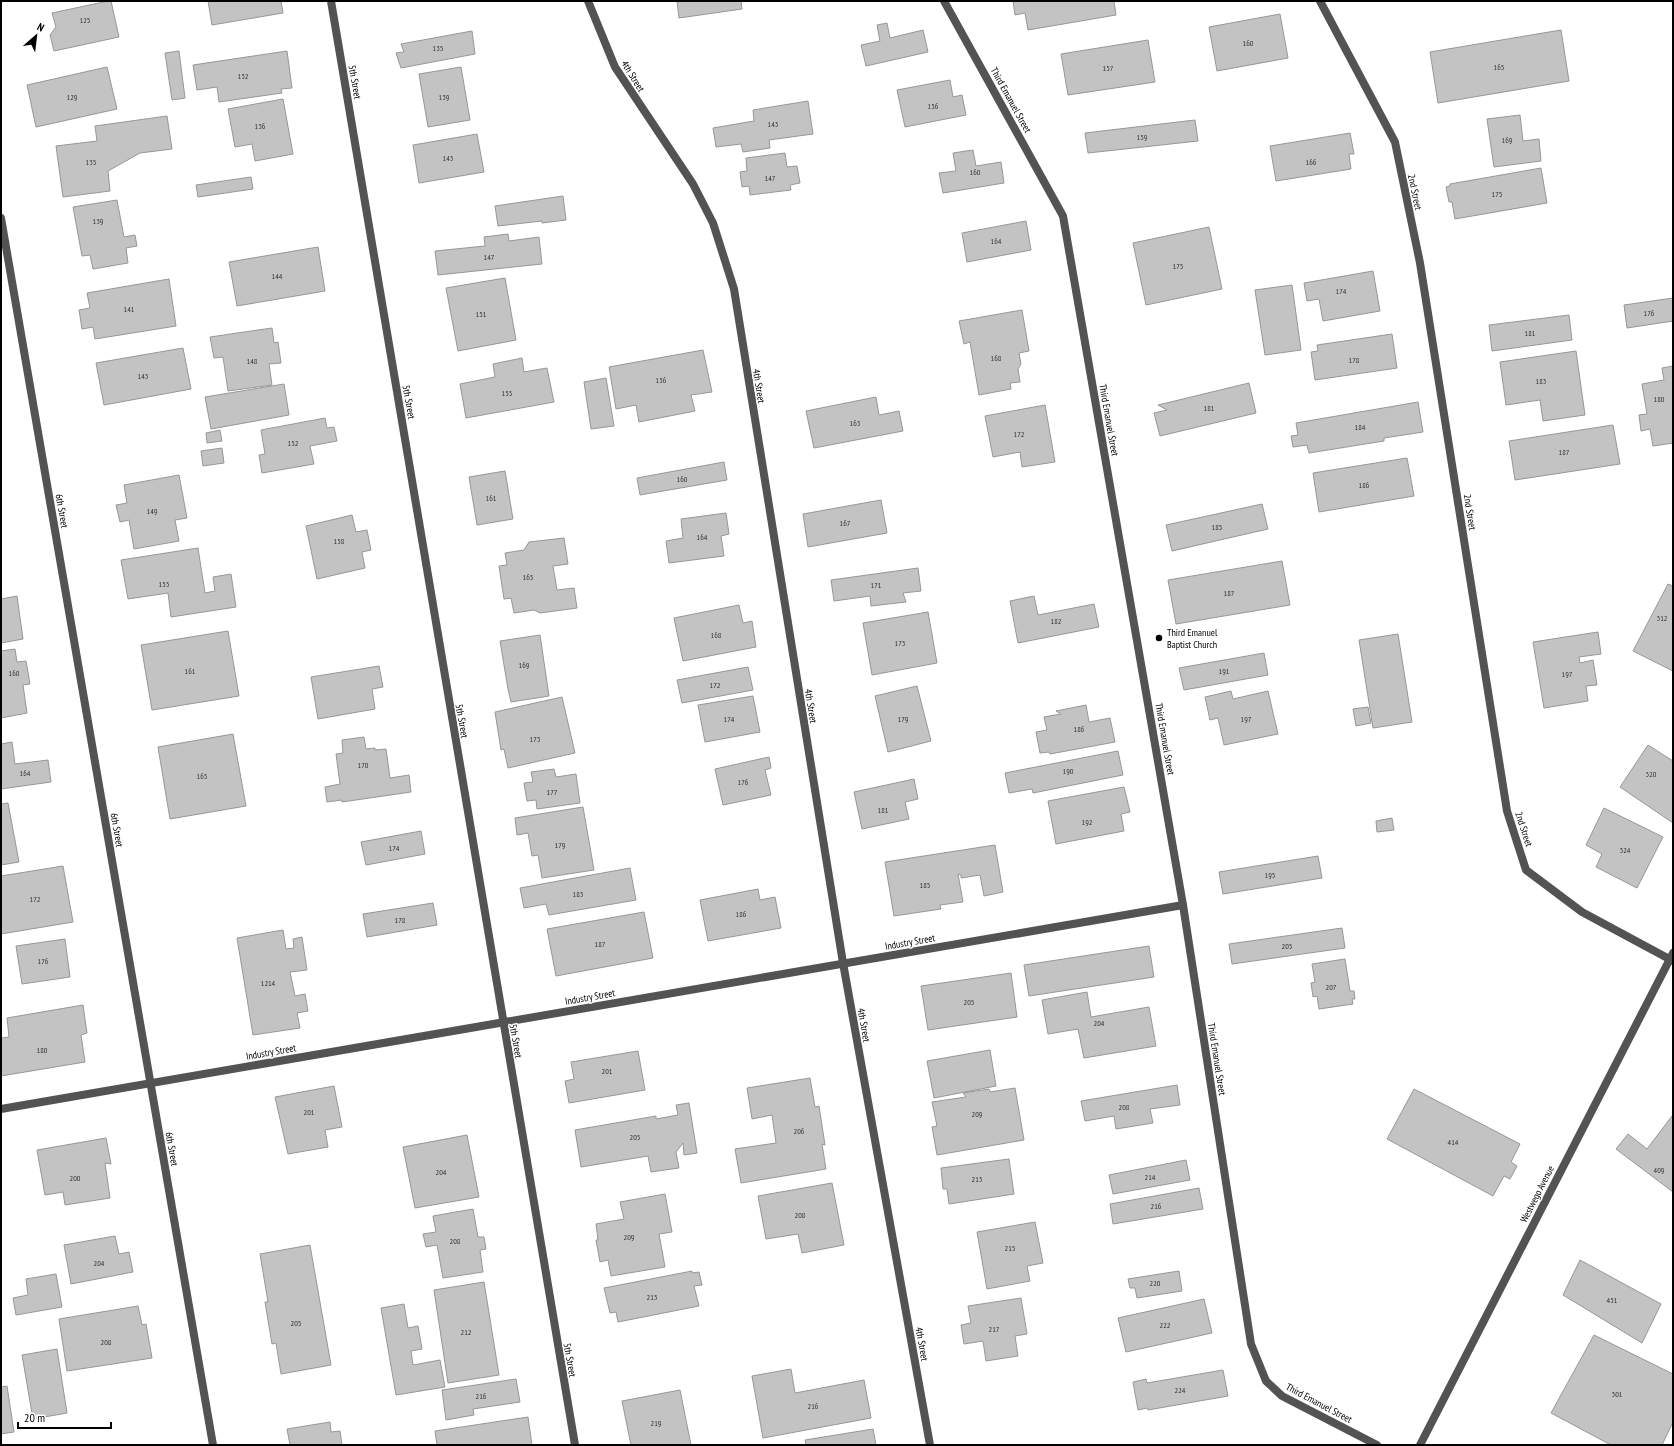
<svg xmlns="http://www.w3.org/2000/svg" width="1674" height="1446" font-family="'PT Sans Narrow',sans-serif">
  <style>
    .building { fill: #c3c3c3; stroke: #979797 }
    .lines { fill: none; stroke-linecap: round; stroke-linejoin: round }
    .minor { stroke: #535353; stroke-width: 8 }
    .poi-dot { fill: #000; stroke: #fff; stroke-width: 1.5 }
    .labels { text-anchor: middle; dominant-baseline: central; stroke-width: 3; stroke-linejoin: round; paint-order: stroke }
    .number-label { font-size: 8px; fill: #313131 }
    .street-label { font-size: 10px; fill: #000; stroke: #fff }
    .poi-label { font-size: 10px; fill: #000; stroke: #fff; text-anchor: start }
  </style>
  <rect width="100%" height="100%" fill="#fff"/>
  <g class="building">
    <path d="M108,1H111L119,37L54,51L50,35L56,27L52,13Z"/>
    <path d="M208,1H281L283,13L212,25Z"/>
    <path d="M677,1H741L742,9L679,18Z"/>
    <path d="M1013,1H1114L1116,15L1028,30L1025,13L1015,15Z"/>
    <path d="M1280,14L1288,58L1217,71L1209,27Z"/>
    <path d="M887,23L890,38L923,30L928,52L866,66L861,45L880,41L877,25Z"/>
    <path d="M1561,30L1569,81L1438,103L1430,52Z"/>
    <path d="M472,31L475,54L401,68L396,53L404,52L401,44Z"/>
    <path d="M1148,40L1155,82L1068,95L1061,54Z"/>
    <path d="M179,51L185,98L172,100L165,53Z"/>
    <path d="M287,51L292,88L281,89L282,93L219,102L217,87L197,90L193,65Z"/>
    <path d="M107,67L117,109L36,127L27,85Z"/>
    <path d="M461,67L470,120L428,127L419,74Z"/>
    <path d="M950,80L953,97L962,95L966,115L905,127L897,90Z"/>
    <path d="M283,99L293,154L255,161L252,144L235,147L228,109Z"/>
    <path d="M808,101L813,134L769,140L770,148L743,152L741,144L716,147L713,128L754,121L753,110Z"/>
    <path d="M1520,115L1523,141L1539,139L1541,161L1494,167L1487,119Z"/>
    <path d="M167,116L172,149L140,153L108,171L110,191L63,197L56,146L97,141L95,126Z"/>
    <path d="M1195,120L1198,141L1088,153L1085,133Z"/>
    <path d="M1350,133L1354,154H1349L1351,169L1276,181L1270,146Z"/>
    <path d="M477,134L484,172L419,183L413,145Z"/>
    <path d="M973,150L976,166L1001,162L1004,183L943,193L939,173L956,171L953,153Z"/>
    <path d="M785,153L787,167L797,166L800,183L790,185L791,190L750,195L749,186L742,187L740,172L747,171L746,158Z"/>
    <path d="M1541,168L1547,203L1455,219L1452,202H1449L1446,187L1450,186V184Z"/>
    <path d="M251,177L253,189L198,197L196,185Z"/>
    <path d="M563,196L566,220L542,223V221L498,226L495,206Z"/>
    <path d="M117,200L124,237L135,235L137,246L126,248L128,263L93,269L90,255L82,256L73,207Z"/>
    <path d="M1026,221L1031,250L967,262L962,233Z"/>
    <path d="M1209,227L1222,289L1146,305L1133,243Z"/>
    <path d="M508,234L509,241L539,237L542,264L438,275L435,251L485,246L484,237Z"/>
    <path d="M318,247L325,291L237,306L229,262Z"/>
    <path d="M1373,271L1380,311L1323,321L1319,299L1307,301L1304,283Z"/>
    <path d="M505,278L516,340L458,351L446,288Z"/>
    <path d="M169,279L176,326L95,339L93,327L82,329L79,310L90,308L87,293Z"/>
    <path d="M1292,285L1301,350L1265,355L1255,290Z"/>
    <path d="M1673,298V321L1627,328L1624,305Z"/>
    <path d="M1022,310L1029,351L1019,353L1021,364L1018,369L1020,382L1010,383L1011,389L979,395L970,342L964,344L959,321Z"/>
    <path d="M1569,315L1572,340L1492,351L1489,325Z"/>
    <path d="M272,328L274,343L278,342L281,363L269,364L272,385L228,391L223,357L214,358L210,337Z"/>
    <path d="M1392,334L1397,368L1315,380L1311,352L1318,351L1317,345Z"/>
    <path d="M183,348L191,389L104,405L96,363Z"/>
    <path d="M703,350L712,392L691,395L695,411L639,422L636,405L616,409L609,367Z"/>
    <path d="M1576,351L1585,415L1543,421L1540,400L1506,405L1500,362Z"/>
    <path d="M522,358L524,372L547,368L554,402L466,418L460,384L495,377L493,364Z"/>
    <path d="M1673,366V443L1653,446L1650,429L1641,431L1639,415L1647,414L1642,384L1664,380L1662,368Z"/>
    <path d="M606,378L614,426L591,429L584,382Z"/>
    <path d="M1249,383L1256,413L1160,436L1154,413L1167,410L1158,405Z"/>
    <path d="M284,384L289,415L211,429L205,397Z"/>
    <path d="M876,397L879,415L899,411L903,431L814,448L806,411Z"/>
    <path d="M1418,402L1423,432L1384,438V441L1309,453L1307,445L1293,447L1291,436L1298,435L1296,423Z"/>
    <path d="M1045,405L1055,462L1022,467L1020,452L993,457L985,416Z"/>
    <path d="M325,418L327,428L334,427L337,441L310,446L314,464L262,473L259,455L265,454L261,430Z"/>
    <path d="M1613,425L1620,464L1515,480L1509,441Z"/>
    <path d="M220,430L222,441L207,443L206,433Z"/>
    <path d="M222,448L224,463L203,466L201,451Z"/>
    <path d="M1407,458L1414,496L1319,512L1313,473Z"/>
    <path d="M724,462L727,480L640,495L637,478Z"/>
    <path d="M505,471L513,519L477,525L469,477Z"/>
    <path d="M179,475L187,518L175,520L179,541L134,549L129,520L120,522L116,505L127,503L124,485Z"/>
    <path d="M881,500L887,533L808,547L803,514Z"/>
    <path d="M1262,504L1268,529L1172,551L1166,525Z"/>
    <path d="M726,513L729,534L721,536L724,556L669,563L666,541L683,538L681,519Z"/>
    <path d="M352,515L356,532L367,530L371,550L362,552L365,568L317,579L306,526Z"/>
    <path d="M564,538L568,564L553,566L557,590L574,588L577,608L540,613L534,610L514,613L511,598L504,599L499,566L507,565L505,553L524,550L529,542Z"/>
    <path d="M198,548L205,593L215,591L213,577L231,574L236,607L171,617L168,593L128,599L121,560Z"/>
    <path d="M1282,561L1290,605L1176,624L1168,580Z"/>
    <path d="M918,568L921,591L903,593L906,602L871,606L870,596L834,601L831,580Z"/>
    <path d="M1668,584L1673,586V671L1633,651Z"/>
    <path d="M17,596L23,639L1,643V599Z"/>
    <path d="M1034,596L1038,615L1094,604L1099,627L1018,643L1010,601Z"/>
    <path d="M739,605L743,623L752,621L756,647L683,661L674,618Z"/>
    <path d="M928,612L937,663L872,675L863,623Z"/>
    <path d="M228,631L239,696L152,710L141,645Z"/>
    <path d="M1598,632L1601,654L1579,657L1580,663L1593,660L1597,685L1586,686L1588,701L1544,708L1533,642Z"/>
    <path d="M1398,634L1412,722L1373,728L1359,640Z"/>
    <path d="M540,635L549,696L511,702L508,689L500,641Z"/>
    <path d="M15,649L17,662L26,661L30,684L23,685L27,713L1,718V651Z"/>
    <path d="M1264,653L1268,675L1184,690L1179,668Z"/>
    <path d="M379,666L383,687L372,689L375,709L318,719L311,677Z"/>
    <path d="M748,667L753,690L682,703L677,680Z"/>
    <path d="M917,686L931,741L888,752L875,696Z"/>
    <path d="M1231,691L1233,699L1268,691L1278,734L1224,745L1218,718L1210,720L1205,697Z"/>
    <path d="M753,696L760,732L705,742L698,705Z"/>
    <path d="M562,697L575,753L508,768L504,749L501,750L495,712Z"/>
    <path d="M1086,705L1089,722L1110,718L1115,742L1050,754L1049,752L1040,753L1036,732L1047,730L1044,717L1061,714L1056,711Z"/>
    <path d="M1368,707L1371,723L1356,726L1353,709Z"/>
    <path d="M233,734L246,806L170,819L158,747Z"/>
    <path d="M364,737L366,749L375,748V750L386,749L390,778L409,775L411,792L342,802V800L327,802L325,787L340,784L336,754L343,753L342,740Z"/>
    <path d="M12,742L15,764L48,760L51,782L1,789V744Z"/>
    <path d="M1648,745L1673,761V823L1620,787Z"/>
    <path d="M1118,751L1123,775L1033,793L1032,789L1009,793L1005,773Z"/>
    <path d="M769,757L771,768L765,770L771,795L723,805L715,769Z"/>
    <path d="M554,769L556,777L576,774L580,803L537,809L536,800L527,801L524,783L533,782L531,772Z"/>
    <path d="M914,779L918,799L905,802L909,819L862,829L854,792Z"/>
    <path d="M1124,787L1130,812L1121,814L1124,831L1056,844L1048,801Z"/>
    <path d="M8,803L19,862L1,865V804Z"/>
    <path d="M583,807L594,870L542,878L538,855L532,856L528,833L517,835L515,818Z"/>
    <path d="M1604,808L1663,837L1637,888L1596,867L1602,854L1586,845Z"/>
    <path d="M1392,818L1394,830L1377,832L1376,821Z"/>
    <path d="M421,831L425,854L366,865L361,842Z"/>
    <path d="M995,845L1003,892L984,896L980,875L961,878V875L958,874L963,902L940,905L941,909L894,916L885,862Z"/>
    <path d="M1318,856L1322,878L1223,894L1219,872Z"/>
    <path d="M63,866L73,922L1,934V876Z"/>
    <path d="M630,868L636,900L549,915L546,904L524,908L520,888Z"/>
    <path d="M758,889L760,900L775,897L781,928L708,941L700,900Z"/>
    <path d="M433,903L437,925L367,937L363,914Z"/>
    <path d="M644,912L653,958L556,976L547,929Z"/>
    <path d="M1342,928L1345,948L1232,964L1229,944Z"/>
    <path d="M283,930L286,949L294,948L293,939L302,937L307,970L290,972L295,996L305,994L308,1011L297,1013L300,1028L253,1035L237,938Z"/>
    <path d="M65,939L70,977L22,984L16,946Z"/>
    <path d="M1149,946L1154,977L1029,996L1024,965Z"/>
    <path d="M1345,959L1350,991H1354L1355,999H1352L1353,1004L1319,1009L1317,996L1313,997L1311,983L1315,982L1312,964Z"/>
    <path d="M1011,973L1017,1017L928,1030L921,986Z"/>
    <path d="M1087,992L1091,1017L1149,1007L1156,1046L1084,1058L1078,1029L1048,1034L1042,1000Z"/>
    <path d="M83,1005L87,1033L81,1035L85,1062L1,1076V1038L9,1037L7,1018Z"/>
    <path d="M990,1050L996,1086L934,1098L927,1061Z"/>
    <path d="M638,1051L645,1090L569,1103L565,1081L574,1079L571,1062Z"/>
    <path d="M810,1078L815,1107L819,1106L825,1145L822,1144L826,1169L741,1183L735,1149L776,1143L772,1115L752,1119L747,1088Z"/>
    <path d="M1177,1085L1180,1105L1150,1109L1153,1123L1116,1129L1114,1116L1085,1121L1081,1101Z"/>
    <path d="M334,1086L342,1127L325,1130L328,1147L288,1154L275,1097Z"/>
    <path d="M1015,1088L1024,1140L937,1155L932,1127L937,1126L932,1102L966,1097L963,1093L989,1089L990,1092Z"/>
    <path d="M1414,1089L1520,1144L1511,1162L1517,1166L1510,1179L1504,1176L1493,1196L1387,1139Z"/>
    <path d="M689,1103L697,1153L684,1155L683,1143L676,1152L679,1168L651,1172L648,1156L581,1167L575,1130L656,1116V1119L678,1115L676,1105Z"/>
    <path d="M1672,1116L1673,1117V1192L1616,1149L1628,1134L1647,1149Z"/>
    <path d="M467,1135L479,1197L415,1208L403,1147Z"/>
    <path d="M106,1138L111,1164L105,1163L110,1198L65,1205L63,1192L45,1195L37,1150Z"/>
    <path d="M1009,1159L1014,1194L949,1204L947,1189H943L941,1168Z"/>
    <path d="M1186,1160L1190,1180L1113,1194L1109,1175Z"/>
    <path d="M832,1183L844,1245L802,1253L798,1234L766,1239L758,1196Z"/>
    <path d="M1199,1188L1203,1209L1113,1224L1110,1204Z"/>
    <path d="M665,1194L672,1232L659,1234L665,1267L611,1276L608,1260L600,1262L596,1240H598L596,1224L624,1219L620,1202Z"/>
    <path d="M473,1209L478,1237H484L486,1249L480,1250L483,1272L443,1278L437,1245L426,1247L423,1234L436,1232L433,1216Z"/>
    <path d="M1035,1222L1043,1263L1027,1266L1030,1281L987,1289L977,1232Z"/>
    <path d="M115,1236L119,1254L129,1252L133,1272L71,1284L64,1245Z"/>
    <path d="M310,1245L331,1365L281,1374L276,1343L272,1344L265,1302H268L260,1254Z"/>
    <path d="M1580,1260L1661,1304L1642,1343L1563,1295Z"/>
    <path d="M692,1271V1273L699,1272L702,1285L694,1286L699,1306L618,1322L616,1312L610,1313L604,1288Z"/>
    <path d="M1179,1271L1182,1291L1137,1298L1135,1288H1130L1128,1279Z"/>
    <path d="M56,1274L62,1307L16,1315L13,1298L28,1295L26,1279Z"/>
    <path d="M484,1282L499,1375L448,1383L434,1290Z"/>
    <path d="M1021,1298L1027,1334L1015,1336L1018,1356L986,1361L983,1341L964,1344L961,1325L971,1323L968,1306Z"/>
    <path d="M1204,1299L1212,1333L1126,1352L1118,1318Z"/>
    <path d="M404,1304L408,1328L418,1326L422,1349L411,1351L413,1365L440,1360L445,1387L396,1395L381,1308Z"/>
    <path d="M138,1306L142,1325L146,1324L152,1358L67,1371L59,1319Z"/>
    <path d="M1594,1335L1673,1374V1422L1662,1445H1611L1551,1413Z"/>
    <path d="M57,1349L67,1413L33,1419L22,1355Z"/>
    <path d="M791,1369L795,1393L864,1380L871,1418L763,1438L752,1376Z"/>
    <path d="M1223,1370L1228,1396L1148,1410L1147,1408L1138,1410L1133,1382L1146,1379L1147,1383Z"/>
    <path d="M516,1379L520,1402L473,1409L474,1415L446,1420L442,1390Z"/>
    <path d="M7,1386L14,1432L1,1434V1387Z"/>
    <path d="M680,1390L691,1445H631L622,1401Z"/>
    <path d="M528,1417L532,1445H437L435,1431Z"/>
    <path d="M330,1422L331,1432L340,1431L342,1445H290L287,1429Z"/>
    <path d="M873,1429L876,1445H806L805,1440Z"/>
  </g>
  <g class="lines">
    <g class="minor">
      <path d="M331,1L575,1445"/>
      <path d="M588,1L615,67L693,184L713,223L734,289L843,963L930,1445"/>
      <path d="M944,1L1063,216L1183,905L1251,1344L1266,1381L1282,1396L1377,1445"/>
      <path d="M1320,1L1395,142L1420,263L1507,811L1526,870L1582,912L1673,961"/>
      <path d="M1,218L213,1445"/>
      <path d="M1,1109L1183,905"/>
      <path d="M1420,1445L1673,953"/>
    </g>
  </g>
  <circle class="poi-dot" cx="1159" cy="638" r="4"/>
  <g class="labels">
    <g class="number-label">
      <text x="85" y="20">125</text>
      <text x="1248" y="43">160</text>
      <text x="438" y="48">135</text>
      <text x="1499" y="67">165</text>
      <text x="1108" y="68">157</text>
      <text x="243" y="76">132</text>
      <text x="72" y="97">129</text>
      <text x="444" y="97">139</text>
      <text x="933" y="106">156</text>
      <text x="773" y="124">143</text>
      <text x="260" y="126">136</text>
      <text x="1142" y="137">159</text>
      <text x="1507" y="140">169</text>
      <text x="448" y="158">143</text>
      <text x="91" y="162">135</text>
      <text x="1311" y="162">166</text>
      <text x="975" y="172">160</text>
      <text x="770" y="178">147</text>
      <text x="1497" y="194">175</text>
      <text x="98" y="221">139</text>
      <text x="996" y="241">164</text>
      <text x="489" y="257">147</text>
      <text x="1178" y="266">175</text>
      <text x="277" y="276">144</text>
      <text x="1341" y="291">174</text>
      <text x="129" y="309">141</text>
      <text x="1649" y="313">176</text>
      <text x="481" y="314">151</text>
      <text x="1530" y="333">181</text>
      <text x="996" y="358">168</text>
      <text x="1354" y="360">178</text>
      <text x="252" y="361">148</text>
      <text x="143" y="376">143</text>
      <text x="661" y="380">156</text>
      <text x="1541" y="381">183</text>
      <text x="507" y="393">155</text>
      <text x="1659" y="399">180</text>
      <text x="1209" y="408">181</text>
      <text x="855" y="423">163</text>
      <text x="1360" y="427">184</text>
      <text x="1019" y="434">172</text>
      <text x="293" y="443">152</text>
      <text x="1564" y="452">187</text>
      <text x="682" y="479">160</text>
      <text x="1364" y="485">186</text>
      <text x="491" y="498">161</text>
      <text x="152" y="511">149</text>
      <text x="845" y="523">167</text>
      <text x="1217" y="527">185</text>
      <text x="702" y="537">164</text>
      <text x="339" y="541">158</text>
      <text x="528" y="577">165</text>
      <text x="164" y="584">153</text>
      <text x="876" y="585">171</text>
      <text x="1229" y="593">187</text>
      <text x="1662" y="618">312</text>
      <text x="1056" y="621">182</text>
      <text x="716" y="635">168</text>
      <text x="900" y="643">173</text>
      <text x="524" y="665">169</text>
      <text x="190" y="671">161</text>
      <text x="1224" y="671">191</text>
      <text x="14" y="673">160</text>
      <text x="1567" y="674">197</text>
      <text x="715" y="685">172</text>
      <text x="729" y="719">174</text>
      <text x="903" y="719">179</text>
      <text x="1246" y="719">197</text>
      <text x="1079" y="729">186</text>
      <text x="535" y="739">173</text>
      <text x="363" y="765">170</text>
      <text x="1068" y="771">190</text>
      <text x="25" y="773">164</text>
      <text x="1651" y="774">320</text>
      <text x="202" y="776">165</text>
      <text x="743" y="782">176</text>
      <text x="552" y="792">177</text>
      <text x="883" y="810">181</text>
      <text x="1087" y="822">192</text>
      <text x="560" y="845">179</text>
      <text x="394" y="848">174</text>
      <text x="1625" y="850">324</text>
      <text x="1270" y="875">195</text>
      <text x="925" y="885">185</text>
      <text x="578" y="894">183</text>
      <text x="35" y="899">172</text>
      <text x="741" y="914">186</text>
      <text x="400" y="920">178</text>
      <text x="600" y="944">187</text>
      <text x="1287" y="946">205</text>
      <text x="43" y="961">176</text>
      <text x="268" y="983">1214</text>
      <text x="1331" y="987">207</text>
      <text x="969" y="1002">205</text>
      <text x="1099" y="1023">204</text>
      <text x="42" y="1050">180</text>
      <text x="607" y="1071">201</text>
      <text x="1124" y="1107">208</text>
      <text x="309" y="1112">201</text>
      <text x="977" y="1114">209</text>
      <text x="799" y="1131">206</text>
      <text x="635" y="1137">205</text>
      <text x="1453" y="1142">414</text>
      <text x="1659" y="1170">409</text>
      <text x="441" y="1172">204</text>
      <text x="1150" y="1177">214</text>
      <text x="75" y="1178">200</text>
      <text x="977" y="1179">213</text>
      <text x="1156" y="1206">216</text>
      <text x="800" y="1215">208</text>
      <text x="629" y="1237">209</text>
      <text x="455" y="1241">208</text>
      <text x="1010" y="1248">215</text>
      <text x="99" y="1263">204</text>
      <text x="1155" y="1283">220</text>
      <text x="652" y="1297">213</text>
      <text x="1612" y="1300">451</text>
      <text x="296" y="1323">205</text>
      <text x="1165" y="1325">222</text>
      <text x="994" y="1329">217</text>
      <text x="466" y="1332">212</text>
      <text x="106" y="1342">208</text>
      <text x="1180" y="1390">224</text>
      <text x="1617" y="1394">301</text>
      <text x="481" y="1396">216</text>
      <text x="813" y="1406">216</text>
      <text x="656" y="1423">219</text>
    </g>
    <g class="street-label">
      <text transform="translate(633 76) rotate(58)">4th Street</text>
      <text transform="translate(355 82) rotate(80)">5th Street</text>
      <text transform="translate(1011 100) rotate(61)">Third Emanuel Street</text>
      <text transform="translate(1415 192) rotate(78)">2nd Street</text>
      <text transform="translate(759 386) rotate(81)">4th Street</text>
      <text transform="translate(409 402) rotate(80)">5th Street</text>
      <text transform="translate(1109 420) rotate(80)">Third Emanuel Street</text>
      <text transform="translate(62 511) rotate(80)">6th Street</text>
      <text transform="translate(1470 512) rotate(81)">2nd Street</text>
      <text transform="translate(811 706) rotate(81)">4th Street</text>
      <text transform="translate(462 721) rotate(80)">5th Street</text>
      <text transform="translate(1165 739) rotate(80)">Third Emanuel Street</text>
      <text transform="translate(1524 829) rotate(72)">2nd Street</text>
      <text transform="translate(117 830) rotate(80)">6th Street</text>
      <text transform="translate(910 942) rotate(-10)">Industry Street</text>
      <text transform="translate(590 997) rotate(-10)">Industry Street</text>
      <text transform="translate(864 1025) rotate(80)">4th Street</text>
      <text transform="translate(516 1041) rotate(80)">5th Street</text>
      <text transform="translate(271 1052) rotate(-10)">Industry Street</text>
      <text transform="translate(1217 1059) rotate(81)">Third Emanuel Street</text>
      <text transform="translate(172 1149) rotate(80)">6th Street</text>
      <text transform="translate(1537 1194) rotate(-63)">Westwego Avenue</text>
      <text transform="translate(922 1344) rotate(80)">4th Street</text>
      <text transform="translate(570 1360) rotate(80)">5th Street</text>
      <text transform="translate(1319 1403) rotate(28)">Third Emanuel Street</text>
    </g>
    <g class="poi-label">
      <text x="1167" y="632">Third Emanuel<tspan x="1167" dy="12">Baptist Church</tspan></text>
    </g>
  </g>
  <rect width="1674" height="1446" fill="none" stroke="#000000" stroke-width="4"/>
  <g transform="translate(36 36) rotate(28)" stroke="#ffffff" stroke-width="3" paint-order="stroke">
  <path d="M0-3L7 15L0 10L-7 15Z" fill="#000000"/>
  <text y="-6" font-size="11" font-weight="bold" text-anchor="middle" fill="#000000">N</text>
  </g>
  <path d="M18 1422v6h93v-6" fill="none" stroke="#000000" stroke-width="2"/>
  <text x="24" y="1422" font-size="12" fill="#000000" stroke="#ffffff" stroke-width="3" paint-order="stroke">20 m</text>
</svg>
